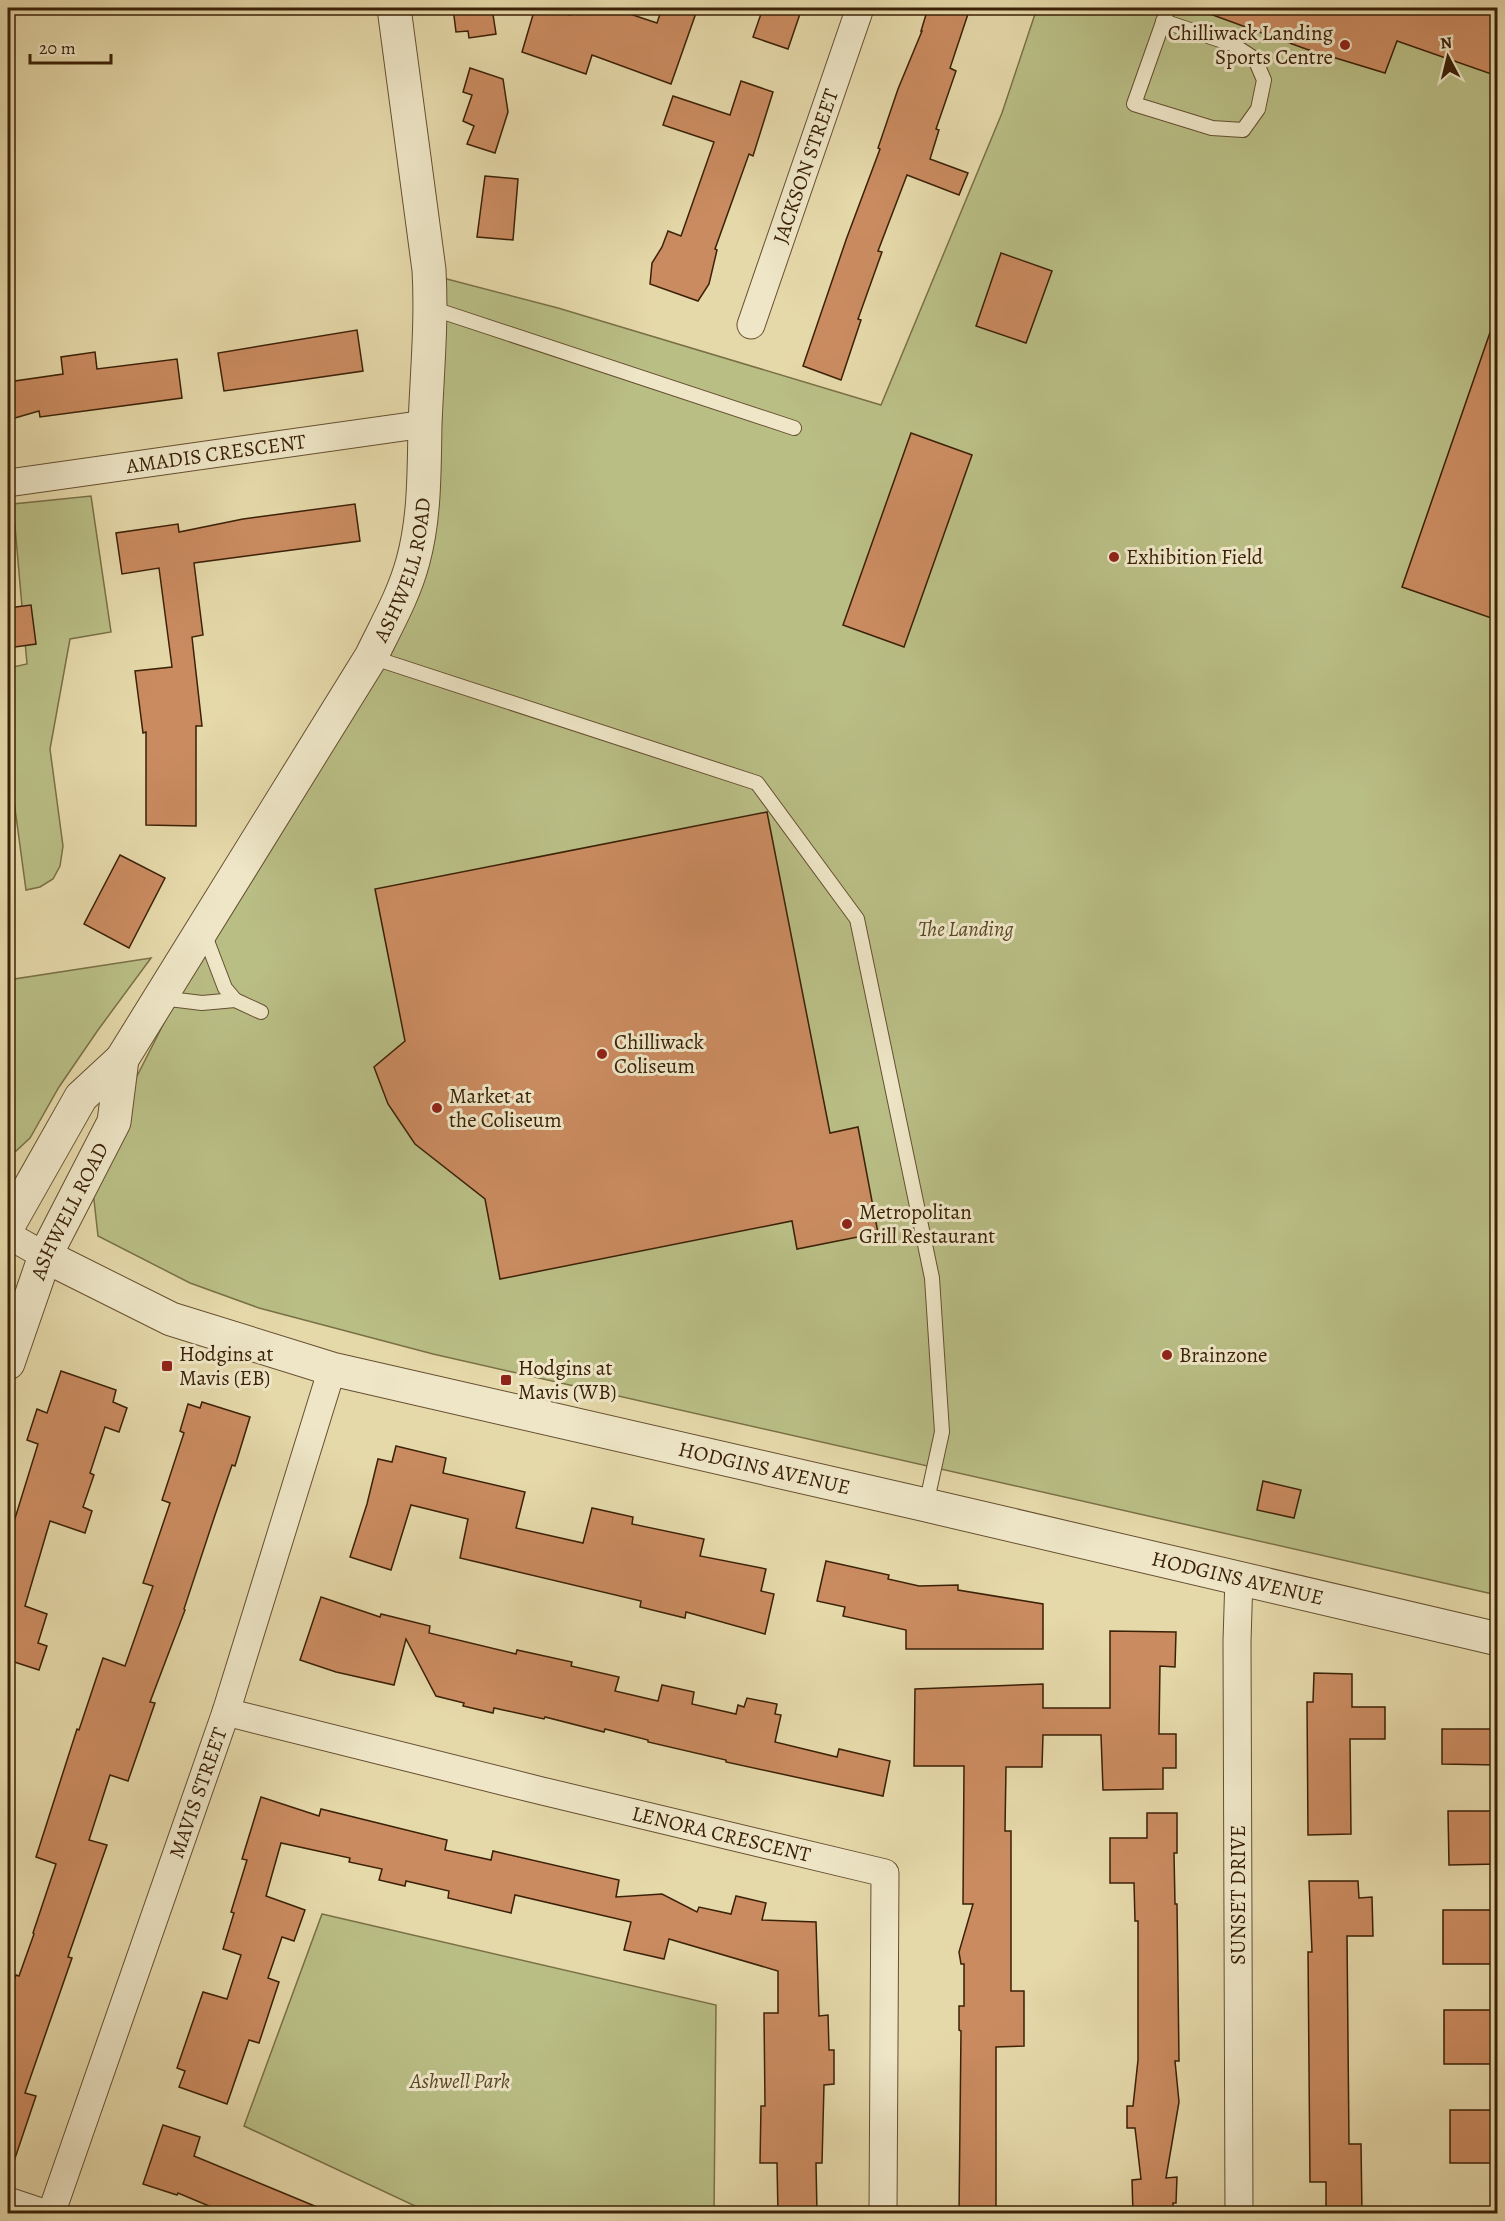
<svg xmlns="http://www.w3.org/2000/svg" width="1505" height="2221" font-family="Alegreya,serif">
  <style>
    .green { fill: #b9be85; stroke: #7a7046; stroke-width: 1.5 }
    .building { fill: #ca8b60; stroke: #3b2107; stroke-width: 1.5 }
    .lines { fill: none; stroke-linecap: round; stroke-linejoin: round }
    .service-casing { stroke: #664f30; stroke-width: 16 }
    .minor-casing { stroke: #664f30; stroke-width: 29 }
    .tertiary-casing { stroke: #664f30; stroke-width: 35 }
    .service { stroke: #eee6c7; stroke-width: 14 }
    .minor { stroke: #eee6c7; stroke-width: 27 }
    .tertiary { stroke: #eee6c7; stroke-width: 33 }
    .poi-dot { fill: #8f2418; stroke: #eee6c7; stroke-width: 2 }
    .labels { text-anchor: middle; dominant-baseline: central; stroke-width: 6; stroke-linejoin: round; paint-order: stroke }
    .poi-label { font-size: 21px; fill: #3b2107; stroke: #eee6c7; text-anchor: start }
    .street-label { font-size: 21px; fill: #3b2107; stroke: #eee6c7 }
    .park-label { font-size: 21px; font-style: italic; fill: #5a4826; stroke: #eee6c7 }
  </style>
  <rect width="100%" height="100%" fill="#e5d8a9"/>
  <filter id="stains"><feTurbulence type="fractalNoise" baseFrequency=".00333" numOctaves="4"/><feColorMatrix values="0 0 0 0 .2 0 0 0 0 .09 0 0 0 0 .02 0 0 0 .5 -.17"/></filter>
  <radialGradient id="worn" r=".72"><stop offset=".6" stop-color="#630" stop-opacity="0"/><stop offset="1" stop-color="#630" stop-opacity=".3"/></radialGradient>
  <g class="green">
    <path d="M1037,8H1497V1595L433,1354L259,1308L190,1283L98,1236L92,1182L132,1086L210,932L385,647L443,278L558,308L881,405L1002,113Z"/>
    <path d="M91,496L111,632L70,639L50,749L63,846L60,866L53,879L40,887L26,890L8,757V668L27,664L13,504Z"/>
    <path d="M151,958L98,1030L59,1087L30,1138L16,1151L8,1153V980Z"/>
    <path d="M322,1914L716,2005L714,2213H430L244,2126Z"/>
  </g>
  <g class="building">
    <path d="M453,8H492L496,34L469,38L468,31L456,32Z"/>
    <path d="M535,8H546L570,15L572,8H612L657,23L662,8H678L696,13L671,84L592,55L586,74L522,52Z"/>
    <path d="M763,8H802L788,49L753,37Z"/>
    <path d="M928,8H970L950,68L956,71L936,129L939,130L930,159L968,173L959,195L907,175L878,251L882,252L858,319L861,320L841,380L803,366L846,240L880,149L878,148L898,89L922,31H921Z"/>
    <path d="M1199,8H1497V76L1397,41L1385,73L1306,49L1199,10Z"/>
    <path d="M470,68L503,79L508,112L495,153L467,144L474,126L463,121L472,95L463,92Z"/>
    <path d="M741,81L773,92L753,156L749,154L715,249L717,250L709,284L698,301L650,284L652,263L662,247L668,231L681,236L714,142L663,125L673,96L730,115Z"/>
    <path d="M485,176L518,179L513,240L477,237Z"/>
    <path d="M1001,253L1052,271L1026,343L976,326Z"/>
    <path d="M1494,321L1497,322V620L1402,587Z"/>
    <path d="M357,330L363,371L224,391L218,353Z"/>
    <path d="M95,352L97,369L177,359L182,398L40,417L39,411L8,420V382L63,374L61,357Z"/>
    <path d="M911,433L972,455L904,647L843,625Z"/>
    <path d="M355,504L360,541L194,563L203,635L192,637L202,726H196V826L146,825V732L143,733L135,671L172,667L159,568L122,574L116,533L178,524L179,532L243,519Z"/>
    <path d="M31,605L36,644L8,648V608Z"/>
    <path d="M767,812L830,1133L858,1127L878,1233L797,1249L792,1221L500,1279L485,1199L415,1144L388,1104L374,1067L405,1041L375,889Z"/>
    <path d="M120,855L165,878L129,948L84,924Z"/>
    <path d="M61,1371L116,1390L113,1402L127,1408L119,1432L105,1427L90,1473L94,1475L83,1507L92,1511L85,1533L50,1521L25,1606L47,1614L38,1643L47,1646L39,1670L8,1660V1541L38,1444L27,1440L37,1409L47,1413Z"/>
    <path d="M202,1402L250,1417L235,1466L232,1465L214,1518L184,1609L185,1610L150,1702L155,1703L128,1781L110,1775L89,1840L107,1845L68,1957L72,1958L25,2093L36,2096L11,2170H8V1998L16,1975L19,1976L34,1934L33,1933L56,1864L36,1857L77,1729L79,1730L103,1658L125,1666L153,1586L143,1583L170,1503L162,1500L184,1433L180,1431L188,1404L200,1408Z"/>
    <path d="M396,1446L446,1458L443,1473L525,1492L516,1528L583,1543L592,1508L633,1517L632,1524L704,1539L700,1556L766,1569L761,1591L774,1594L765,1634L686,1612L685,1618L640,1607L641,1601L460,1558L468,1519L411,1505L391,1570L350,1557L367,1504L378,1459L392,1462Z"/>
    <path d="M1263,1481L1301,1490L1294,1518L1257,1510Z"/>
    <path d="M826,1561L889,1575L888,1579L919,1586L958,1585V1590L1043,1604V1649H906V1630L843,1616L845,1607L817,1601Z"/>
    <path d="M321,1597L380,1617L381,1614L430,1626L429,1633L516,1654L517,1650L572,1662L571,1666L619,1677L615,1691L658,1701L662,1685L694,1692L692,1704L736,1714L738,1705L744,1707L747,1698L777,1704L775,1714L781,1715L775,1742L837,1757L839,1749L890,1761L883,1796L726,1762V1760L648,1742V1740L605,1729L604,1732L545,1717L544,1719L494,1708L493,1713L463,1706L464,1703L436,1696L406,1639L394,1685L336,1672L300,1660Z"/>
    <path d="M1110,1631L1176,1632L1175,1667L1160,1666L1159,1734H1176V1768H1163V1789L1103,1790L1101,1735H1043L1042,1767H1006L1005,1831H1011V1991H1024V2046L996,2047V2214H959L961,2031L959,2030V2006H964V1964H961L959,1952L973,1904H963L964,1766H914L915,1689L1043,1684V1708H1110Z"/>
    <path d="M1314,1673L1352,1674V1707H1385V1739H1350L1351,1834L1308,1835L1307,1702H1313Z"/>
    <path d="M1442,1729H1497V1765L1442,1764Z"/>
    <path d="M261,1797L319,1816L321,1809L447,1840L445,1850L491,1860L493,1851L619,1880L616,1897L662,1894L697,1912L699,1907L731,1914L736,1896L766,1903L762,1920L816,1922L819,2016L828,2015L829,2050H834V2084L824,2085L822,2163H816L817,2214H778L777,2163H760L761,2106H765L764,2013H778V1971L669,1939L664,1959L624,1950L631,1922L515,1895L511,1913L448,1898L449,1891L406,1881L405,1886L379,1880L382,1869L349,1862L350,1858L281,1843L266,1896L305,1910L294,1941L282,1937L268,1978L279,1982L259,2043L249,2040L227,2104L179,2087L185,2071L177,2068L203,1992L227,1999L241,1955L223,1949L234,1913L231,1912L247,1860L242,1859Z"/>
    <path d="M1448,1811H1497V1864L1449,1865Z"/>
    <path d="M1147,1813H1177V1853H1174L1175,1904H1177L1179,2061H1175L1179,2102L1166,2178L1177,2177L1176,2203H1173V2214H1133L1132,2180L1141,2179L1135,2128H1127V2106H1133L1138,2060V1921H1135L1134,1883H1110V1838H1147Z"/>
    <path d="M1309,1881H1358L1359,1898L1372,1897L1373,1936H1347L1349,2144H1361L1362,2214H1326V2182H1310L1308,1952H1312Z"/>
    <rect x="1443" y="1910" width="54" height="54"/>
    <rect x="1444" y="2010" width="53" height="54"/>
    <rect x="1450" y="2110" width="47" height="53"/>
    <path d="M163,2125L200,2137L194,2156L334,2214H228L178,2193L177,2195L143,2184Z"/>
  </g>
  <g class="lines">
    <defs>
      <g id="service">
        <path d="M1163,21L1232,44L1255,59L1264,80L1258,109L1243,130L1212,128L1134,104L1168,8"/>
        <path d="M431,308L794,428"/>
        <path d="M371,657L757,783L857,919L932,1278L942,1432L926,1505"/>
        <path d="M204,933L225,988L235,1000L261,1012"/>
        <path d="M161,998L202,1003L235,1000"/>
      </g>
      <g id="minor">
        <path id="s1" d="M751,325L860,8"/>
        <path id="s2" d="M8,483L425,424"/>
        <path d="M8,1235L45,1256"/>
        <path id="s3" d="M226,1712L542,1791L885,1873L883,2214"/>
        <path d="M8,2201L47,2214"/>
        <path id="s4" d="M51,2214L226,1712L332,1369"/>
        <path d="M1239,2214L1237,1641L1239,1577"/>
      </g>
      <g id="tertiary">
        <path id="s5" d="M8,1226L81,1097L122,1059L371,657C386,626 404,595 413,561C425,517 424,471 425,425C427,373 432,322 429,270L394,8"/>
        <path id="s6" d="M45,1256L171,1319L332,1369L926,1505L1498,1639"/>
        <path id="s7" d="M8,1363L45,1256L114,1122L122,1059"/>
      </g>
    </defs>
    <use href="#service" class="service-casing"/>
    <use href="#minor" class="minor-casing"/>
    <use href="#tertiary" class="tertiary-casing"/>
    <use href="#service" class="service"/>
    <use href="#minor" class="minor"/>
    <use href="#tertiary" class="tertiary"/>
  </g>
  <g class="poi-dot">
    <circle cx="1345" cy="45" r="6"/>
    <circle cx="1114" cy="557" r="6"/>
    <circle cx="602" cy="1054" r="6"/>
    <circle cx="437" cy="1108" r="6"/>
    <circle cx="847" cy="1224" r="6"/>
    <circle cx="1167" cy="1355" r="6"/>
    <rect x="161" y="1360" width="12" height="12" rx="3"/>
    <rect x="500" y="1374" width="12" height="12" rx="3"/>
  </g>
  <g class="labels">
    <g class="poi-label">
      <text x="1333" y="33" text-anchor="end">Chilliwack Landing<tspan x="1333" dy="24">Sports Centre</tspan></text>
      <text x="1126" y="557">Exhibition Field</text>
      <text x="614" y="1042">Chilliwack<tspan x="614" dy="24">Coliseum</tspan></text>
      <text x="449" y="1096">Market at<tspan x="449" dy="24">the Coliseum</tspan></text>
      <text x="859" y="1212">Metropolitan<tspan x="859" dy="24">Grill Restaurant</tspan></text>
      <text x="179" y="1354">Hodgins at<tspan x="179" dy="24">Mavis (EB)</tspan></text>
      <text x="1179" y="1355">Brainzone</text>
      <text x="518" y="1368">Hodgins at<tspan x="518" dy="24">Mavis (WB)</tspan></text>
    </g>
    <g class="street-label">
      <text stroke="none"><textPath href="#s1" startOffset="168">JACKSON STREET</textPath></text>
      <text stroke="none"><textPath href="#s2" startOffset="210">AMADIS CRESCENT</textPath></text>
      <text stroke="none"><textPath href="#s5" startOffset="771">ASHWELL ROAD</textPath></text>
      <text stroke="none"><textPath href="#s7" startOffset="164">ASHWELL ROAD</textPath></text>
      <text stroke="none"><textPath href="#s6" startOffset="753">HODGINS AVENUE</textPath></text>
      <text stroke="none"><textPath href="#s6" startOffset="1239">HODGINS AVENUE</textPath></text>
      <text stroke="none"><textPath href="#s4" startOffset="446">MAVIS STREET</textPath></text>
      <text stroke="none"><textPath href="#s3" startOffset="510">LENORA CRESCENT</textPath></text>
      <text transform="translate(1238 1895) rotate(-90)">SUNSET DRIVE</text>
    </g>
    <g class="park-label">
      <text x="966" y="929">The Landing</text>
      <text x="460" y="2081">Ashwell Park</text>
    </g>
  </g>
  <rect width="1505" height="2221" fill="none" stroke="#e5d8a9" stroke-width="30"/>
  <rect x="9" y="9" width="1487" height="2203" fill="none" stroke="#3b2107" stroke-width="3"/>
  <rect x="15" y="15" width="1475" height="2191" fill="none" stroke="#3b2107" stroke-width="1.5"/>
  <g transform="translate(1448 57) rotate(353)" stroke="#eee6c7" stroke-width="4.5" paint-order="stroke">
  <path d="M0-4.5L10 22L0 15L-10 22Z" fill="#3b2107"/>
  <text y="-9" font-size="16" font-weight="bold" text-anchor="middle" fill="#3b2107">N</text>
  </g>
  <path d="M30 54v9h81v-9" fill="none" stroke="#3b2107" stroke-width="3"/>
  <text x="39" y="54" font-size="18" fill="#3b2107" stroke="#eee6c7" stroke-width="4.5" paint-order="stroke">20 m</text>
  <rect width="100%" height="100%" filter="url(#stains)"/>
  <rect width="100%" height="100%" fill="url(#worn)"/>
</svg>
